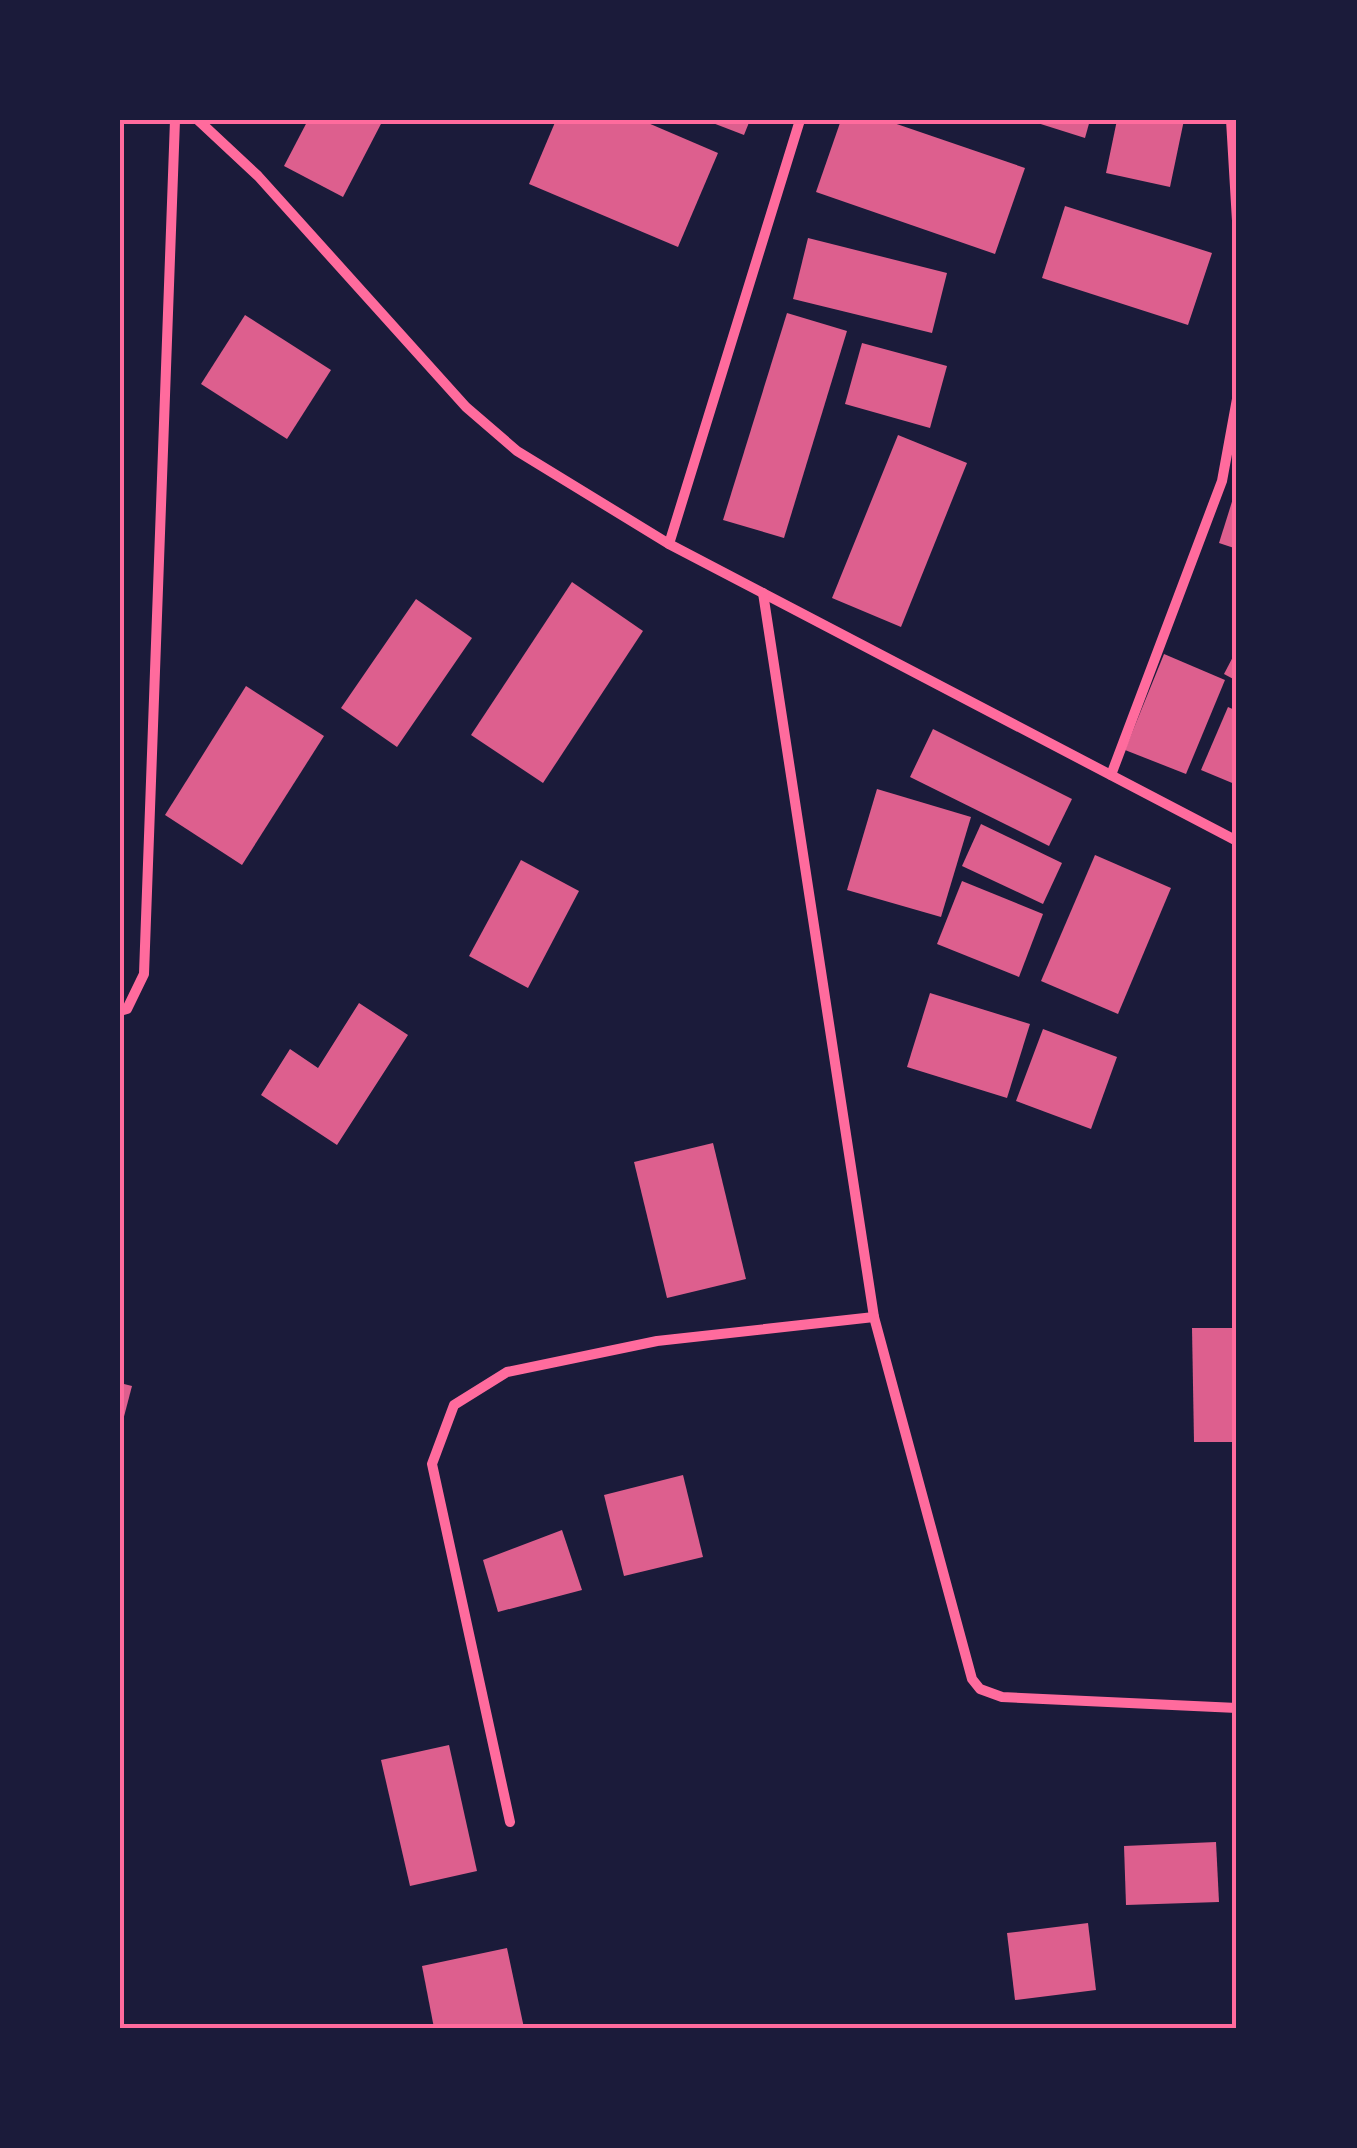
<svg xmlns="http://www.w3.org/2000/svg" width="1357" height="2148" font-family="'Roboto Serif',serif">
  <style>
    .building { fill: #dd5f8e }
    .lines { fill: none; stroke-linecap: round; stroke-linejoin: round }
    .minor { stroke: #ff6b9d; stroke-width: 10 }
    .neatline { fill: none; stroke: #ff6b9d; stroke-width: 4 }
  </style>
  <rect width="100%" height="100%" fill="#1b1b3a"/>
  <g class="building">
    <path d="M308,120H383L343,197L284,166Z"/>
    <path d="M556,120H641L718,153L678,247L529,184Z"/>
    <path d="M705,120H750L744,135Z"/>
    <path d="M841,120H885L1025,168L995,254L816,192Z"/>
    <path d="M1028,120H1090L1085,138Z"/>
    <path d="M1117,120H1184L1170,187L1106,173Z"/>
    <path d="M1065,206L1212,253L1188,325L1042,278Z"/>
    <path d="M808,238L947,273L932,333L793,299Z"/>
    <path d="M787,313L847,331L784,538L723,520Z"/>
    <path d="M245,315L331,370L287,439L201,384Z"/>
    <path d="M862,343L947,366L930,428L845,404Z"/>
    <path d="M898,435L967,463L901,627L832,598Z"/>
    <path d="M1236,489H1237V549L1219,543Z"/>
    <path d="M572,582L643,631L543,783L471,735Z"/>
    <path d="M416,599L472,638L397,747L341,708Z"/>
    <path d="M1237,649V681L1224,674Z"/>
    <path d="M1164,654L1225,680L1186,774L1125,750Z"/>
    <path d="M246,686L324,736L242,865L165,815Z"/>
    <path d="M1228,707L1237,711V785L1201,770Z"/>
    <path d="M933,729L1072,799L1049,846L910,777Z"/>
    <path d="M877,789L971,817L941,917L847,890Z"/>
    <path d="M981,824L1062,863L1043,904L962,866Z"/>
    <path d="M1095,855L1171,888L1118,1014L1041,981Z"/>
    <path d="M521,860L579,891L528,988L469,956Z"/>
    <path d="M962,881L1043,914L1019,977L937,944Z"/>
    <path d="M930,993L1030,1024L1007,1098L907,1067Z"/>
    <path d="M359,1003L408,1035L337,1145L261,1095L290,1049L318,1068Z"/>
    <path d="M1043,1029L1117,1057L1091,1129L1016,1101Z"/>
    <path d="M713,1143L746,1279L667,1298L634,1162Z"/>
    <path d="M1192,1328H1237V1442H1194Z"/>
    <path d="M120,1383L132,1386L121,1428H120Z"/>
    <path d="M683,1475L703,1557L624,1576L604,1495Z"/>
    <path d="M562,1530L582,1590L498,1612L483,1560Z"/>
    <path d="M449,1745L477,1871L410,1886L381,1760Z"/>
    <path d="M1216,1842L1219,1902L1126,1905L1124,1846Z"/>
    <path d="M1088,1923L1096,1990L1015,2000L1007,1933Z"/>
    <path d="M507,1948L524,2028H434L422,1966Z"/>
  </g>
  <g class="lines">
    <g class="minor">
      <path d="M198,120L258,176L466,407L517,451L669,544L1237,841"/>
      <path d="M1231,120L1237,221"/>
      <path d="M669,544L800,120"/>
      <path d="M763,593L874,1317L972,1679L980,1689L1002,1697L1237,1708"/>
      <path d="M1111,775L1222,481L1237,399"/>
      <path d="M120,1011L127,1009L144,974L175,120"/>
      <path d="M510,1822L432,1464L454,1405L507,1372L657,1341L874,1317"/>
    </g>
  </g>
  <rect width="1357" height="2148" fill="none" stroke="#1b1b3a" stroke-width="245"/>
  <rect x="122" y="122" width="1112" height="1904" class="neatline"/>
</svg>
